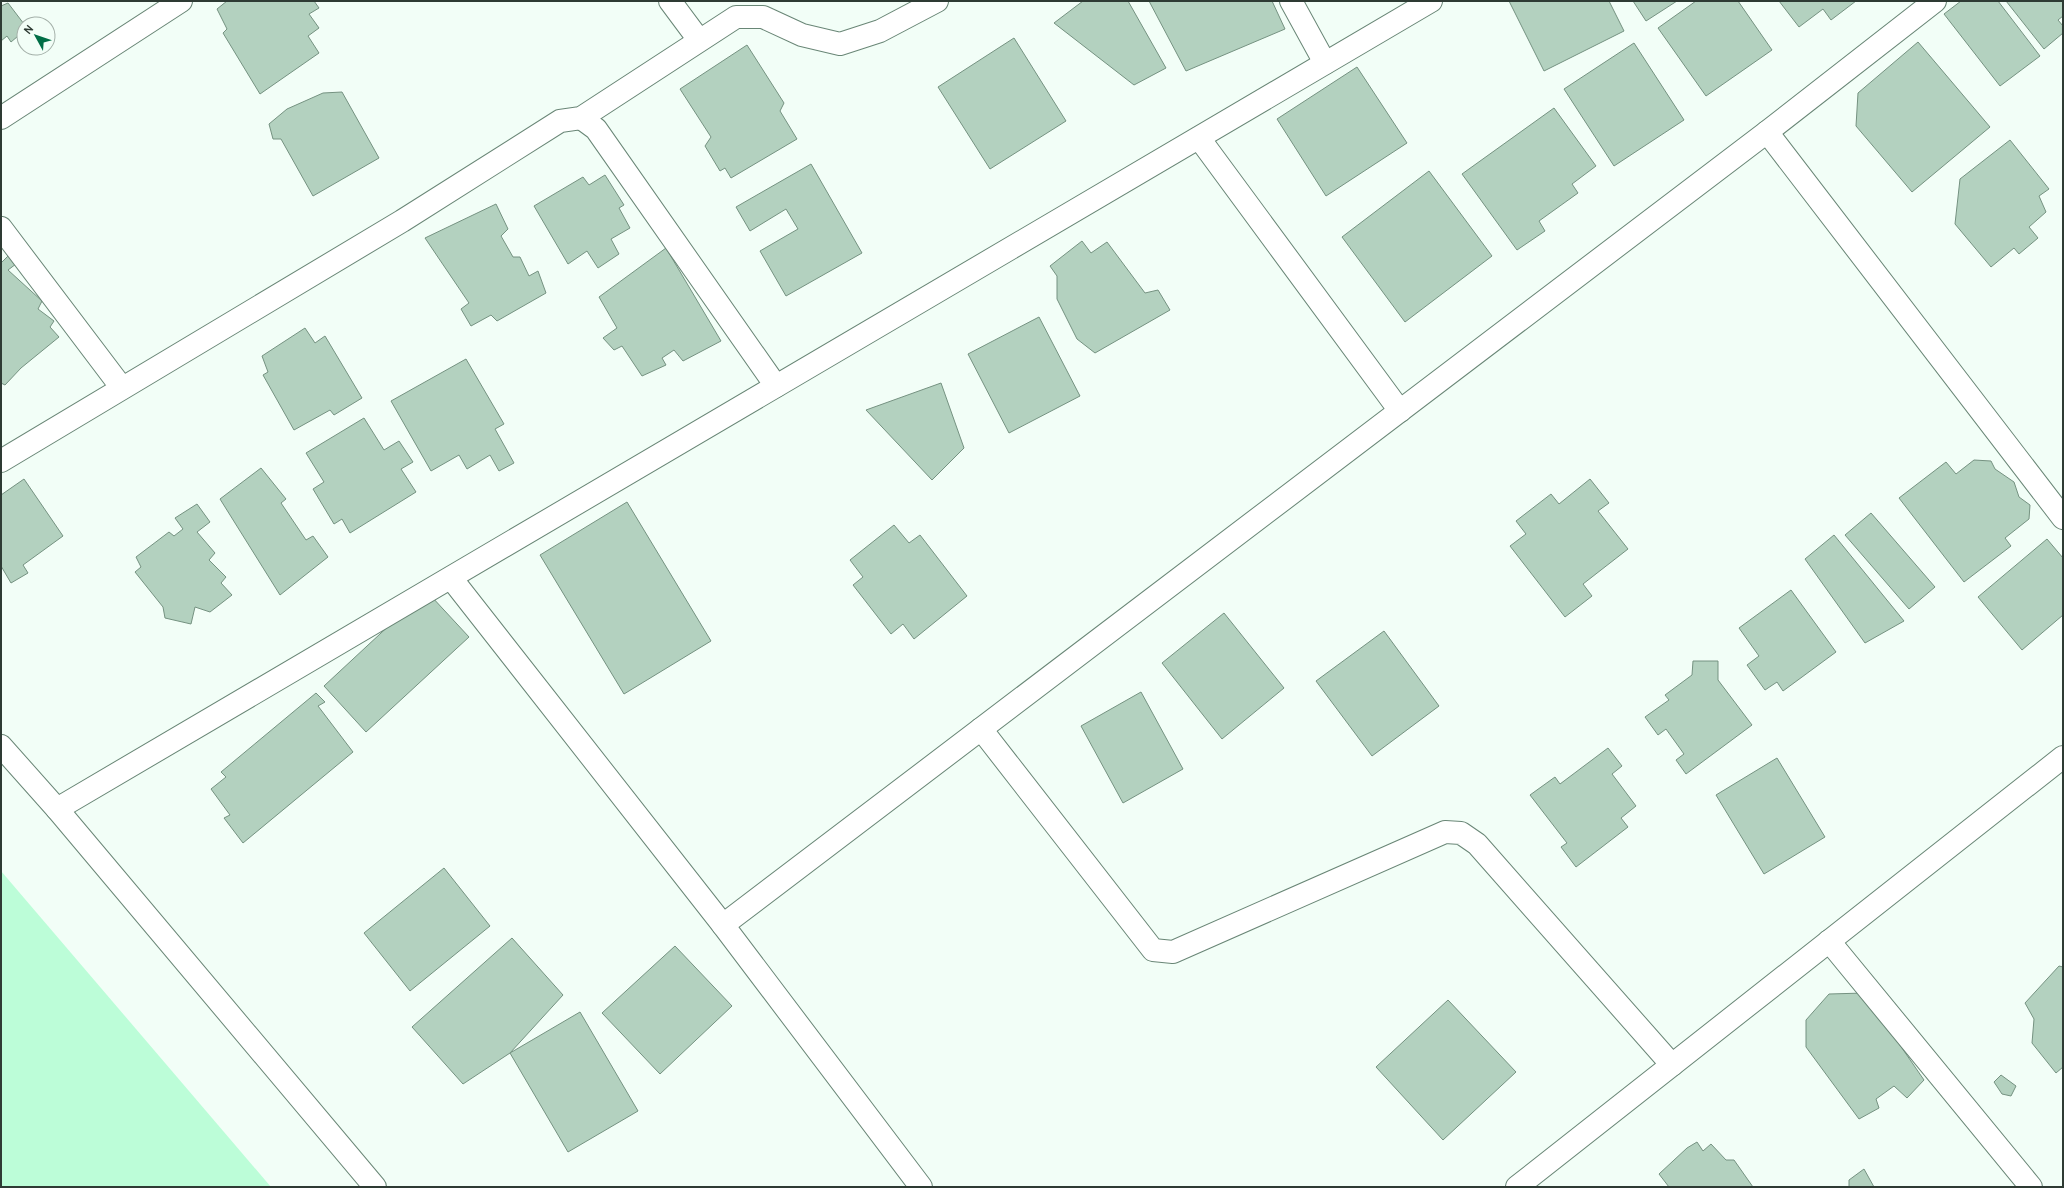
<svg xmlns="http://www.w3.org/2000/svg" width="2064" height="1188" font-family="Cabin,sans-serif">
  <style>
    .green { fill: #bcfdd8 }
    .building { fill: #b3d1bf; stroke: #759281 }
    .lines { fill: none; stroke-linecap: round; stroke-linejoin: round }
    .minor-casing { stroke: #698676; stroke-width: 24 }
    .minor { stroke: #fff; stroke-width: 22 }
  </style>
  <rect width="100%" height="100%" fill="#f2fef7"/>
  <path class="green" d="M1,871L271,1187H1Z"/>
  <g class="building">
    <path d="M227,1H314L319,8L309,14L319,28L308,36L319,53L260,94L223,33L227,29L217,9Z"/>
    <path d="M1083,1H1128L1166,68L1134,85L1054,23Z"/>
    <path d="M1149,1H1272L1285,29L1186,71Z"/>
    <path d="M1509,1H1609L1624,31L1544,71Z"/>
    <path d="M1633,1H1677L1646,21Z"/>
    <path d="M1696,1H1738L1772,50L1706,96L1658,28Z"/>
    <path d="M1779,1H1856L1831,20L1823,9L1799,27Z"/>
    <path d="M1961,1H1998L2040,56L2000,86L1944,14Z"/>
    <path d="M2006,1H2063V16L2058,20L2063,26V33L2044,49Z"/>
    <path d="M8,3L24,24V31L11,42L7,36L1,41V6Z"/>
    <path d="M1014,38L1066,121L990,169L938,87Z"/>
    <path d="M1918,42L1990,127L1912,192L1856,126L1858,93Z"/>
    <path d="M1634,43L1684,120L1614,166L1564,89Z"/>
    <path d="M747,45L784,103L780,111L797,139L731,178L725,168L720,171L705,146L711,137L680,89Z"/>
    <path d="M1357,67L1407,143L1326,196L1277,119Z"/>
    <path d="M342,92L379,158L313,196L281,139H273L269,124L287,109L323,93Z"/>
    <path d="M1554,108L1596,166L1572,184L1578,193L1539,221L1545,231L1517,250L1462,174Z"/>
    <path d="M2010,140L2049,189L2039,196L2046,212L2029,227L2038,238L2019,254L2014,248L1991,267L1955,224L1960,179Z"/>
    <path d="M811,164L862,253L786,296L760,251L798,229L786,209L750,231L736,207Z"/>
    <path d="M1429,171L1492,256L1405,322L1342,237Z"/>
    <path d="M605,175L624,205L619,208L630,228L611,239L619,254L598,268L587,251L568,264L534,206L583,177L589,185Z"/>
    <path d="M496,204L508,229L501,236L513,257H520L529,276L538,271L546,293L497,321L491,315L471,326L461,309L469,303L425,238Z"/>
    <path d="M1082,241L1091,253L1107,242L1145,293L1158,290L1170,310L1095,353L1077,339L1057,299V276L1050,266Z"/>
    <path d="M666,248L721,341L683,361L674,350L662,358L666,365L642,376L622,346L614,350L603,338L617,328L599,297Z"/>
    <path d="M8,256L16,264L8,270L42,301L38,309L54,321L50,327L59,337L21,368L5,385L1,383V263Z"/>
    <path d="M1039,317L1080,396L1009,433L968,354Z"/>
    <path d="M305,328L315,343L325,336L362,398L334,415L330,410L294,430L263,375L268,372L262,356Z"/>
    <path d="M466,359L504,424L495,429L514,463L499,471L490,455L467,469L459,455L431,471L391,401Z"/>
    <path d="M941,383L964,448L932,480L866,410Z"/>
    <path d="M364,418L384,450L399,441L413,462L401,469L416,492L350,533L342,519L334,524L313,489L324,482L306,453Z"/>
    <path d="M1974,460L1991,461L1995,469L2014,482L2019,497L2030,505L2029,519L2005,538L2011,546L1964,582L1899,498L1946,462L1956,474Z"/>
    <path d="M261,468L286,499L281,503L306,540L313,536L328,557L280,595L220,499Z"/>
    <path d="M24,479L63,536L23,565L28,573L11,583L1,566V495Z"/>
    <path d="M1590,479L1609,503L1598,511L1628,549L1583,584L1592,596L1565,617L1510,546L1526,534L1516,521L1551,494L1559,504Z"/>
    <path d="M627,502L711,641L624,694L540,555Z"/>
    <path d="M197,504L210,522L197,532L215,553L209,560L226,577L221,583L232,595L210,612L195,607L191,624L165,618L163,607L135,572L141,567L136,557L169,532L174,536L183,529L175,518Z"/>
    <path d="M1871,513L1935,587L1909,609L1845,535Z"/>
    <path d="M894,525L909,543L920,535L967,596L914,639L903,624L891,634L853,585L863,577L850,560Z"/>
    <path d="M1834,535L1904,621L1865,643L1805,559Z"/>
    <path d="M2047,539L2063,558V615L2022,650L1978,597Z"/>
    <path d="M1791,590L1836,652L1783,691L1777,682L1765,690L1747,665L1759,656L1739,628Z"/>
    <path d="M423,594L431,596L469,637L366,732L324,686Z"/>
    <path d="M1224,613L1284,688L1222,739L1162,663Z"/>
    <path d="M1384,631L1439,706L1372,756L1316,681Z"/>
    <path d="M1693,661H1718V680L1752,725L1686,774L1676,760L1684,754L1666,729L1658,735L1645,717L1669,700L1665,695L1692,675Z"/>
    <path d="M1141,692L1183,769L1123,803L1081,726Z"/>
    <path d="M316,693L325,702L318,706L353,752L243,843L224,818L230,815L211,789L226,777L221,772Z"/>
    <path d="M1608,748L1622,766L1612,774L1636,806L1621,818L1628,827L1576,867L1561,847L1567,843L1530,795L1555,777L1560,784Z"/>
    <path d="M1777,758L1825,837L1764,874L1716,795Z"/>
    <path d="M444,868L490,926L410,991L364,933Z"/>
    <path d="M512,938L563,995L510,1053L463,1084L412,1027Z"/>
    <path d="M675,946L732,1006L660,1074L602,1013Z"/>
    <path d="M2059,966L2063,967V1067L2056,1073L2032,1043L2034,1019L2025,1003Z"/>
    <path d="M1864,993L1924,1080L1907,1098L1894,1086L1876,1099L1879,1108L1859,1119L1806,1047V1020L1829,994Z"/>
    <path d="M1448,1000L1516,1072L1443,1140L1376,1067Z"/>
    <path d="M580,1012L638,1111L568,1152L510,1053Z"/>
    <path d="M2001,1075L2016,1086L2011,1096L2002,1094L1994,1082Z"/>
    <path d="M1697,1142L1703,1151L1711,1144L1726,1160H1734L1753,1187H1669L1659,1174L1687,1148Z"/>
    <path d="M1864,1169L1874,1187H1849V1180Z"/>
  </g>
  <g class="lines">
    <defs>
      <g id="minor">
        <path d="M670,1L699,40"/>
        <path d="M1291,1L1325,63"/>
        <path d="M1,118L181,1"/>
        <path d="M581,118L596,129L776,386"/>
        <path d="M1767,132L2063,518"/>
        <path d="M1199,138L1400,411"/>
        <path d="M1,228L122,388"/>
        <path d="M1,461L402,221L560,121L581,118L736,17H763L802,35L840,44L880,31L937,1"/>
        <path d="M451,578L723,925L921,1187"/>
        <path d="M981,729L1153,950L1173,952L1445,832L1461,833L1477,844L1672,1065"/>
        <path d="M1,746L57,809L375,1187"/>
        <path d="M57,809L1431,1"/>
        <path d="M723,925L1767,132L1935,1"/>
        <path d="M1829,941L2031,1187"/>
        <path d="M1517,1187L2063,757"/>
      </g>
    </defs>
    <use href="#minor" class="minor-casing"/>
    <use href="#minor" class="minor"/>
  </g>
  <rect width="2064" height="1188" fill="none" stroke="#2e3b34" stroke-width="4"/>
  <g transform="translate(36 36) rotate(310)"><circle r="19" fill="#f2fef7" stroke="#a4b0a9"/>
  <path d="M0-3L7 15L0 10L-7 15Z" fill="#006e46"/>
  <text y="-6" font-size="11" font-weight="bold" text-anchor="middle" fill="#2e3b34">N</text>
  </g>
</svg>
